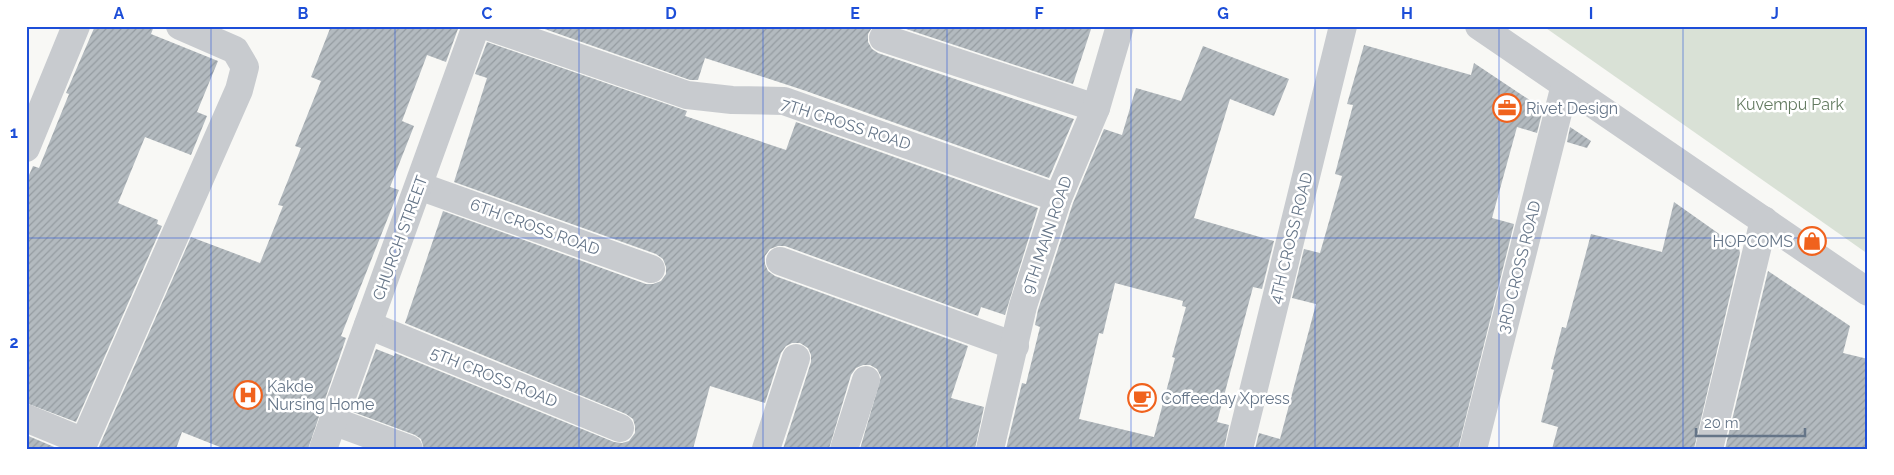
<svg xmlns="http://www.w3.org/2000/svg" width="1894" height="475" font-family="Raleway,sans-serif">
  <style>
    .green { fill: #d9e1d6 }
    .building { fill: url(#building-hatch); fill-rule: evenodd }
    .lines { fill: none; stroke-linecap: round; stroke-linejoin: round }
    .street { stroke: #c8cbcf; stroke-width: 28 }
    .grid { fill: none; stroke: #1d4ed8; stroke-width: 1; stroke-opacity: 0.55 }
    .labels { text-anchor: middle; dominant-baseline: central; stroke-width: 5; stroke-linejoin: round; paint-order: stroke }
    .park-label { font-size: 16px; fill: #637a60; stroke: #fff }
    .poi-label { font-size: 16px; fill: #657588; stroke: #fff; text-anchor: start }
    .street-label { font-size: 16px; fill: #657588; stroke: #fff }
    .neatline { fill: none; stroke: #1d4ed8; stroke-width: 2 }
    .grid-label { font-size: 16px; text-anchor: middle; font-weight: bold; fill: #1d4ed8 }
  </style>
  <defs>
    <pattern id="building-hatch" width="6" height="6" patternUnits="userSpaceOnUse" patternTransform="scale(1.25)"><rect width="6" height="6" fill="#b3babf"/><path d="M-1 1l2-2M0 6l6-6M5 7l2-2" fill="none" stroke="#959ca1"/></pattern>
  </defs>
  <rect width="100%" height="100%" fill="#f8f8f5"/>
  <path class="green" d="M1543,26H1868V254Z"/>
  <g class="building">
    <path d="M95,26H154L151,34L218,61L197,112L207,116L191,155L145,137L118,203L158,220L157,224L162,226L76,422L26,403V182L33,166L39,168L69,94L66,93Z"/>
    <path d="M331,26H459L446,62L427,55L402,121L414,126L390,187L399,190L341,336L346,338L308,449H225L182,432L176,449H98L191,237L260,263L283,206L278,205L301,148L295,146L321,81L311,77Z"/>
    <path d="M536,26H873L868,34V42L872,49L878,53L1074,119L1049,178L806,91L705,58L698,80H690Z"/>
    <path d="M897,26H1092L1073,84Z"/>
    <path d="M487,42L687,111L685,116L786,150L796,122L1038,208L1005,315L981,307L978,316L785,246H778L770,249L765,256V264L768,271L775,276L968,346L951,398L984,407L975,449H860L881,377L877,369L870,365H863L856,368L851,375L829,449H783L811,362V355L808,348L800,343H792L786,346L781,353L765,403L710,386L693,449H424L421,439L415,435L353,412L376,349L394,356L395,353L614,442L622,443L629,441L635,433V426L633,419L626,414L405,323L443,211L646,284H653L661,281L666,274V267L663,259L656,254L454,182L487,78L475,74Z"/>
    <path d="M1364,45L1471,75L1474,63L1543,109L1537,133L1517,127L1492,218L1514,224L1458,449H1255L1259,433L1280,439L1316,304L1292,298L1304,249L1320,253L1342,176L1335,174L1353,105L1347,104Z"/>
    <path d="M1203,46L1289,79L1274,116L1230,99L1194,218L1274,241L1262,289L1253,287L1217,422L1229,425L1224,449H1006L1022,383L1026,384L1040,327L1035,325L1038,310L1073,203L1104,129L1122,135L1136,88L1181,101ZM1115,283L1183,301L1182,306L1186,307L1172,357L1175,358L1154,437L1079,419L1099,333L1103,334Z"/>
    <path d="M1570,127L1591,141L1587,148L1567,142Z"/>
    <path d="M1674,202L1739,248L1740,253L1694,449H1552L1558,427L1541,422L1554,370L1551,369L1562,327L1566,328L1591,234L1662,252Z"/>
    <path d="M1768,271L1850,326L1843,353L1868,359V449H1725Z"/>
    <path d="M26,435L59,449H26Z"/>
  </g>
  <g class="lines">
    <g class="street">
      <path d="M487,26L687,95L732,100L784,101L1058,198"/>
      <path d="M1479,26L1868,292"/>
      <path d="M883,38L1096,108"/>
      <path d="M26,148L76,26"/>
      <path d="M419,186L651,269"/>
      <path d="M780,261L1015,346"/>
      <path d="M368,325L620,428"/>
      <path d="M26,418L84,442L239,90L245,67L235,50L180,26"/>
      <path d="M333,421L409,449"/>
      <path d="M323,449L476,26"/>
      <path d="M766,449L796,358"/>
      <path d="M844,449L866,380"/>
      <path d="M990,449L1023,306L1058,198L1096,108L1120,26"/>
      <path d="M1239,449L1343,26"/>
      <path d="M1473,449L1565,85"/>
      <path d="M1709,449L1764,220"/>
    </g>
  </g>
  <path class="grid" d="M211,26V449M395,26V449M579,26V449M763,26V449M947,26V449M1131,26V449M1315,26V449M1499,26V449M1683,26V449M26,238H1868"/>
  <defs>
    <symbol id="office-ring" viewBox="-11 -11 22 22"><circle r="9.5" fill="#fff" stroke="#f0621d" stroke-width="1.5"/><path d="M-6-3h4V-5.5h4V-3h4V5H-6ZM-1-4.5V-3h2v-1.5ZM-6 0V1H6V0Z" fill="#f0621d"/></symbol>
    <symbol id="shop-ring" viewBox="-11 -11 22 22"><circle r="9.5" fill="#fff" stroke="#f0621d" stroke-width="1.5"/><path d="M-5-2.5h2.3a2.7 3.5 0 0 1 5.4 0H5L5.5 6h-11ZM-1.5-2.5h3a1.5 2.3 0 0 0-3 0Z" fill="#f0621d"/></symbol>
    <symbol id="hospital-ring" viewBox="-11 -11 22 22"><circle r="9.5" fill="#fff" stroke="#f0621d" stroke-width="1.5"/><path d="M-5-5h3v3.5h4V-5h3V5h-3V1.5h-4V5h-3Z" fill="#f0621d"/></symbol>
    <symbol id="cafe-ring" viewBox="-11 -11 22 22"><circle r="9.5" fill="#fff" stroke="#f0621d" stroke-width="1.5"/><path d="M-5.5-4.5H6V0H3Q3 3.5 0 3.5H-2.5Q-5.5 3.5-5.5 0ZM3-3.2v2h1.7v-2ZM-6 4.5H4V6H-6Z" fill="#f0621d"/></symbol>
  </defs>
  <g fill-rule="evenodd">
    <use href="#office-ring" x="1491" y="92" width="32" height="32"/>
    <use href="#shop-ring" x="1796" y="225" width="32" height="32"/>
    <use href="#hospital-ring" x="232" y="379" width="32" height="32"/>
    <use href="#cafe-ring" x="1126" y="382" width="32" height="32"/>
  </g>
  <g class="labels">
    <g class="park-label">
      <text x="1790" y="104">Kuvempu Park</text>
    </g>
    <g class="poi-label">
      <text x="1526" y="108">Rivet Design</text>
      <text x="1793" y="241" text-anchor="end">HOPCOMS</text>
      <text x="267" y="386">Kakde<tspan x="267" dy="18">Nursing Home</tspan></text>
      <text x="1161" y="398">Coffeeday Xpress</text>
    </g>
    <g class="street-label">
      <text transform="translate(846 124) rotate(18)">7TH CROSS ROAD</text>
      <text transform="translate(535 227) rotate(20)">6TH CROSS ROAD</text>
      <text transform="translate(1047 235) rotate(-71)">9TH MAIN ROAD</text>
      <text transform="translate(400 238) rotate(-70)">CHURCH STREET</text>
      <text transform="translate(1291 238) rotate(-76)">4TH CROSS ROAD</text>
      <text transform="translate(1519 267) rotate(-76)">3RD CROSS ROAD</text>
      <text transform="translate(494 377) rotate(22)">5TH CROSS ROAD</text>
    </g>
  </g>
  <rect width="1894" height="475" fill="none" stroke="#ffffff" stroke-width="55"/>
  <path d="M1696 428v8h109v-8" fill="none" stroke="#657588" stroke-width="2.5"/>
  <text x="1704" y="428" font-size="15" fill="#657588" stroke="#ffffff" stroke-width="4" paint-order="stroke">20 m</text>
  <rect x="28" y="28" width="1838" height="420" class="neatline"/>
  <g class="grid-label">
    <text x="119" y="19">A</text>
    <text x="303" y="19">B</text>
    <text x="487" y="19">C</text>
    <text x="671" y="19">D</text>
    <text x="855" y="19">E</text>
    <text x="1039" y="19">F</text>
    <text x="1223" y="19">G</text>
    <text x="1407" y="19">H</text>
    <text x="1591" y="19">I</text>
    <text x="1775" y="19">J</text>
    <text x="14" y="138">1</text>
    <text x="14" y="348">2</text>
  </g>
</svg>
